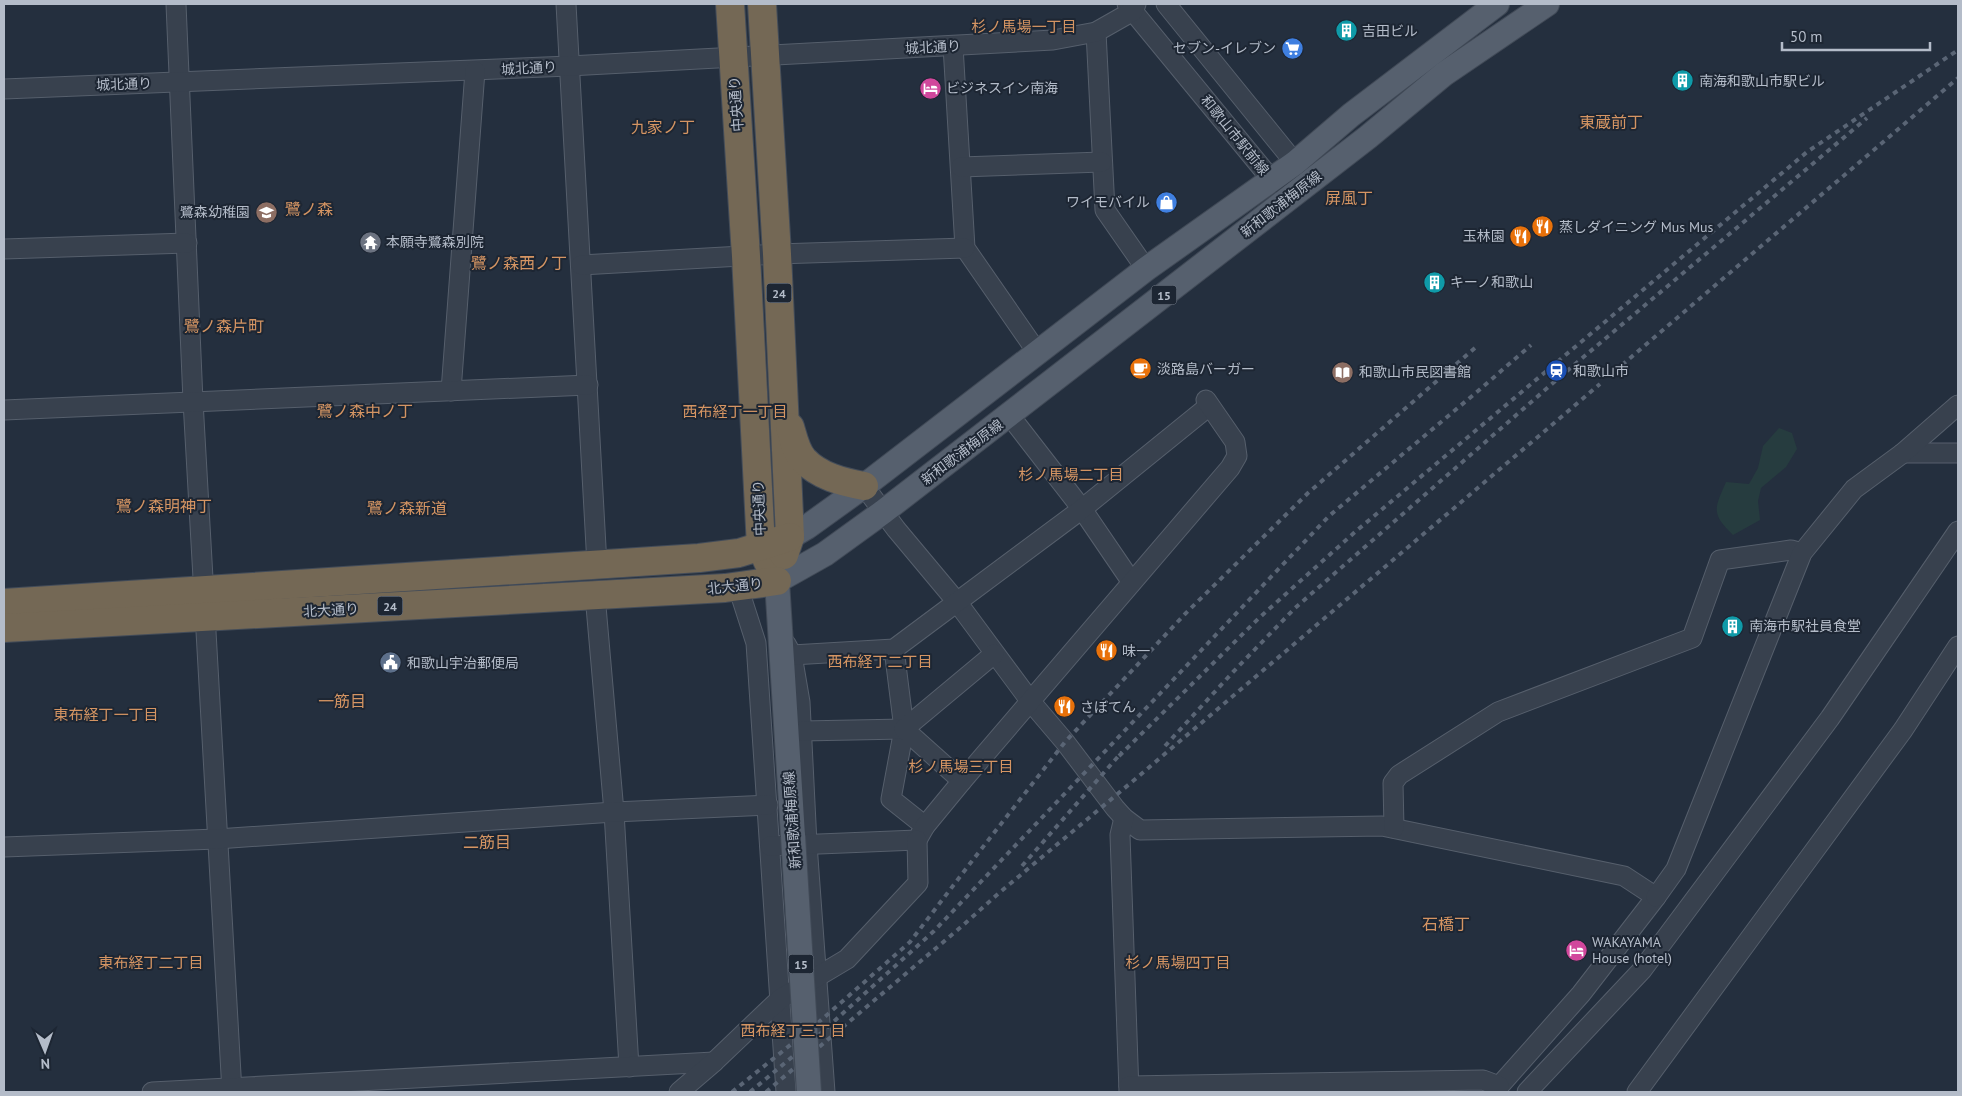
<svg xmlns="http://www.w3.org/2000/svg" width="1962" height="1096" font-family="'PT Sans','Noto Sans JP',sans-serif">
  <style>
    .green { fill: #263c3f }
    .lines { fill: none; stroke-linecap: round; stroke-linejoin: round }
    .minor-casing { stroke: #565f6c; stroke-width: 21 }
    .major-casing { stroke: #414a57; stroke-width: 26 }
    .highway-casing { stroke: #434c59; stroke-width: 30 }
    .minor { stroke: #38414e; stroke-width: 19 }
    .major { stroke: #56606e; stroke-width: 24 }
    .highway { stroke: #746855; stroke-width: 28 }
    .rail { stroke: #5a6575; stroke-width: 4; stroke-dasharray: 5 5; stroke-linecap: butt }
    .major-bridge-casing { stroke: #414a57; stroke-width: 26; stroke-linecap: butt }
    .major-bridge { stroke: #56606e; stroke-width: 24 }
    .labels { text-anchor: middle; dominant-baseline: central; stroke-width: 4; stroke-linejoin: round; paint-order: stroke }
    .shield { fill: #1d2633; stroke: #878f9c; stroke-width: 1 }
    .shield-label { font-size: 12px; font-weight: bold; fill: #b4bcc9 }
    .poi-label { font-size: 14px; fill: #b4bcc9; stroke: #1d2633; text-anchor: start }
    .street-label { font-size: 14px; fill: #b4bcc9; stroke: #1d2633 }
    .neighbourhood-label { font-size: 15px; fill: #d59563; stroke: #1d2633 }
    .quarter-label { font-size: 16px; fill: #d59563; stroke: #1d2633 }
  </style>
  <rect width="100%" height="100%" fill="#242f3e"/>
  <path class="green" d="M1779,428L1792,433L1797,449L1786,467L1761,488L1758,501L1760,520L1733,535C1710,513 1715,508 1726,482L1749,484L1758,468L1763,446Z"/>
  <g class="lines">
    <defs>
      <g id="minor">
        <path d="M176,4L193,401L232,1092"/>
        <path d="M566,4L597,565"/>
        <path d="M1127,4L1271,179L1296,192L1295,163L1166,4"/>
        <path d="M1096,32L1105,210L1146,269"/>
        <path d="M953,46L965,248L1037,352"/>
        <path d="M4,89L569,66L1053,40L1096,32L1133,11L1136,4"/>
        <path d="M961,167L1102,162"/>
        <path d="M4,249L187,243"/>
        <path d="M581,265L777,254L965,248"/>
        <path d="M451,391L475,71"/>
        <path d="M4,410L588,385"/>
        <path d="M1010,416L1082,509L1131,581"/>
        <path d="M1903,453H1958"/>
        <path d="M864,486L896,529L957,602L1031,702L1065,742L1115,808L1124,818L1140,830L1382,826L1624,876L1656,897L1581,994L1494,1092"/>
        <path d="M738,587L756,643L786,1092"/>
        <path d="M595,595L614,812L629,1067"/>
        <path d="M786,644L792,655L800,702L807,844L825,1092"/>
        <path d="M894,649L904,729L891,799L925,826"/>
        <path d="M792,655L894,649L1082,509L1209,406"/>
        <path d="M802,731L904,729"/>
        <path d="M962,781L904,729L994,654"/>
        <path d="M1124,818L1120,835L1129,1092"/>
        <path d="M1394,828L1393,783L1399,775L1498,712L1692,638L1720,560L1791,550L1802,553"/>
        <path d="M770,846L917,840L925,826L962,781L1230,468L1237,456L1235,442L1206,400"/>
        <path d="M4,847L217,839L614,812L768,805"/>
        <path d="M1656,897L1676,869L1802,553L1854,489L1903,453L1958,405"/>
        <path d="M1129,1086L1483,1080L1499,1086"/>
        <path d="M152,1092L714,1062"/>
        <path d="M679,1092L714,1062L780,999L847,959L918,883L917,840"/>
        <path d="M1527,1092L1642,970L1830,718L1958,531"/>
        <path d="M1637,1092L1903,730L1958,646"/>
      </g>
      <g id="major">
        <path d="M790,537L807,527L864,486L1146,269L1295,163L1351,115L1497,4"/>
        <path d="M793,836L777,581L825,554L883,512L1368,137L1444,74L1547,4"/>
      </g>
      <g id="highway">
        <path d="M730,4L746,256L761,547L768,562"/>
        <path d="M762,4L777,254L790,537L784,555"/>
        <path d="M790,427C793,437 796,452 804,460C819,476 842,482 864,486"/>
        <path d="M4,603L699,558L739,553L790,537"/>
        <path d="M4,628L725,588L777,581"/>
      </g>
    </defs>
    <use href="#minor" class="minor-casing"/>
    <use href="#major" class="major-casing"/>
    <use href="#highway" class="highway-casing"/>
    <use href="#minor" class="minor"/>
    <use href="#major" class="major"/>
    <use href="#highway" class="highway"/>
    <g class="rail">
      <path d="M1622,365L1958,78"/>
      <path d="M1165,746L1233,672L1295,608L1561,376L1867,118"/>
      <path d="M1119,756L1259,618L1355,532L1807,152L1958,50"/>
      <path d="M1022,866L1122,752"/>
      <path d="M732,1092L820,1021L910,942L972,861L1065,742L1185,614L1308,493L1476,347"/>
      <path d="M750,1092L821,1033L934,931L1329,516L1478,391L1531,345"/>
      <path d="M766,1092L961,927L999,893L1133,781L1600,384"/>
    </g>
    <defs>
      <path id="major-bridge" d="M793,836L809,1092"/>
    </defs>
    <use href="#major-bridge" class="major-bridge-casing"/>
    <use href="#major-bridge" class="major-bridge"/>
  </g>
  <defs>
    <symbol id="building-disc" viewBox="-11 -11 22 22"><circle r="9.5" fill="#0f9aa8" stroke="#1d2633"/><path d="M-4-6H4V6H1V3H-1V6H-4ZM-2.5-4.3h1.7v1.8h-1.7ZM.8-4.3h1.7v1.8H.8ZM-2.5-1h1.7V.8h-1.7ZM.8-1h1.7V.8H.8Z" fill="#fff"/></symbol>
    <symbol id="supermarket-disc" viewBox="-11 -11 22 22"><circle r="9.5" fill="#3f7fe0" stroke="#1d2633"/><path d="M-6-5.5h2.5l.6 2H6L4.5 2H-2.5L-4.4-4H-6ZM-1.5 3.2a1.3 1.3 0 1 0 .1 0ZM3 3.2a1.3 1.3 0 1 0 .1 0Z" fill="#fff"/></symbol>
    <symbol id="hotel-disc" viewBox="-11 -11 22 22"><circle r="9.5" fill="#d1479c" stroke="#1d2633"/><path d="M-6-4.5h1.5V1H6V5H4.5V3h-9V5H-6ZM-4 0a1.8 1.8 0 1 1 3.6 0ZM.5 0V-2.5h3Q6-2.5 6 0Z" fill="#fff"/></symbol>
    <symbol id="shop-disc" viewBox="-11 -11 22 22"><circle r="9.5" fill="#3f7fe0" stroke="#1d2633"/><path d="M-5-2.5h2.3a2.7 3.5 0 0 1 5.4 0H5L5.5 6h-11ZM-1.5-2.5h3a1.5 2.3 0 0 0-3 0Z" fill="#fff"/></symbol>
    <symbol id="school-disc" viewBox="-11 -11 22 22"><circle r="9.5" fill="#8d6e63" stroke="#1d2633"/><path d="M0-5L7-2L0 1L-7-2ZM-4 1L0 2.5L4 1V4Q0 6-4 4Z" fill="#fff"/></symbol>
    <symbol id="restaurant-disc" viewBox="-11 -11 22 22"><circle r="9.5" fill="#e8710a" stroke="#1d2633"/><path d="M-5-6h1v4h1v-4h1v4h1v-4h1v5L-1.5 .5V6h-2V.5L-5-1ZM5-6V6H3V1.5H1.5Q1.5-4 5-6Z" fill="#fff"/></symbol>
    <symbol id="temple-disc" viewBox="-11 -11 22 22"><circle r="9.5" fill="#6b7280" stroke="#1d2633"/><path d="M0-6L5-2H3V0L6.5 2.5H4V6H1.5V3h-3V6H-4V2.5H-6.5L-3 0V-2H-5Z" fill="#fff"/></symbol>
    <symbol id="cafe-disc" viewBox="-11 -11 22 22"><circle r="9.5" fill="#e8710a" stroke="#1d2633"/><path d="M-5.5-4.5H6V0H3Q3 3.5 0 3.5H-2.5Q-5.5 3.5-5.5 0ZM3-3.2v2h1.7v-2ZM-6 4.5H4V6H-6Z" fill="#fff"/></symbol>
    <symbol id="station-disc" viewBox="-11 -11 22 22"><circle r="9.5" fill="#1a4fb4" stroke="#1d2633"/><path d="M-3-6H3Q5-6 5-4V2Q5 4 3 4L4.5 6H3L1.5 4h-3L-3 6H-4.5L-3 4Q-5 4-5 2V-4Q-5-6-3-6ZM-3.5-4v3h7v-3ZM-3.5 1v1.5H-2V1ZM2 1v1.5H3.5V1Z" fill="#fff"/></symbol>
    <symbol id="library-disc" viewBox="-11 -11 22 22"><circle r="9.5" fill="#8d6e63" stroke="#1d2633"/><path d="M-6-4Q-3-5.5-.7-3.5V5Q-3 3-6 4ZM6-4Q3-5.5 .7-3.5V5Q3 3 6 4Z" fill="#fff"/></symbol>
    <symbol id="civic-disc" viewBox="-11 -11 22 22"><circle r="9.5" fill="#5c6f8a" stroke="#1d2633"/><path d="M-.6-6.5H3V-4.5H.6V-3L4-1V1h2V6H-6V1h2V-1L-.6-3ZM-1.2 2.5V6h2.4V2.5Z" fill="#fff"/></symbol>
  </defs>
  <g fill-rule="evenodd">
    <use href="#building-disc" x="1334" y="18" width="25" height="25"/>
    <use href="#supermarket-disc" x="1280" y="36" width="25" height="25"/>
    <use href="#building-disc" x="1670" y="68" width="25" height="25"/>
    <use href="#hotel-disc" x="918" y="76" width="25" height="25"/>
    <use href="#shop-disc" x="1154" y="190" width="25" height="25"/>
    <use href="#school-disc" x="254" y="200" width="25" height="25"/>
    <use href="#restaurant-disc" x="1530" y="214" width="25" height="25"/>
    <use href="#restaurant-disc" x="1508" y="224" width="25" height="25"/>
    <use href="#temple-disc" x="358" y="230" width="25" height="25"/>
    <use href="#building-disc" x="1422" y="270" width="25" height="25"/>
    <use href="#cafe-disc" x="1128" y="356" width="25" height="25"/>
    <use href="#station-disc" x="1544" y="358" width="25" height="25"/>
    <use href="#library-disc" x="1330" y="360" width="25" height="25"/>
    <use href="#building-disc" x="1720" y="614" width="25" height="25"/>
    <use href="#restaurant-disc" x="1094" y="638" width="25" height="25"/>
    <use href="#civic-disc" x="378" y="650" width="25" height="25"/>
    <use href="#restaurant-disc" x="1052" y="694" width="25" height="25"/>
    <use href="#hotel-disc" x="1564" y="938" width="25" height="25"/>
  </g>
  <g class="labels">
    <g class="shield">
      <rect x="766.5" y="283.5" width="25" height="19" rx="4"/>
      <rect x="1151.5" y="285.5" width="25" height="19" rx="4"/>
      <rect x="377.5" y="596.5" width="25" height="19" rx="4"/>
      <rect x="788.5" y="954.5" width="25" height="19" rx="4"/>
    </g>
    <g class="shield-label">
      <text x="779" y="293">24</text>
      <text x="1164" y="295">15</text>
      <text x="390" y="606">24</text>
      <text x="801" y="964">15</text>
    </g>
    <g class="poi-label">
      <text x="1362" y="31">吉田ビル</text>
      <text x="1276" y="48" text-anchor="end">セブン-イレブン</text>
      <text x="1699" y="81">南海和歌山市駅ビル</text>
      <text x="946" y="88">ビジネスイン南海</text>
      <text x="1150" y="202" text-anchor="end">ワイモバイル</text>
      <text x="250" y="212" text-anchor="end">鷺森幼稚園</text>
      <text x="1559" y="227">蒸しダイニング Mus Mus</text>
      <text x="1505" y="236" text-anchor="end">玉林園</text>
      <text x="386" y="242">本願寺鷺森別院</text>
      <text x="1450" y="282">キーノ和歌山</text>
      <text x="1157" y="369">淡路島バーガー</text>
      <text x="1573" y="371">和歌山市</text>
      <text x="1359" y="372">和歌山市民図書館</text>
      <text x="1749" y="626">南海市駅社員食堂</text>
      <text x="1122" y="651">味一</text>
      <text x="407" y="663">和歌山宇治郵便局</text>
      <text x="1080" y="707">さぼてん</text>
      <text x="1592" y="942">WAKAYAMA<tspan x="1592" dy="16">House (hotel)</tspan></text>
    </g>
    <g class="street-label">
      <text transform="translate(933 47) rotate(-3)">城北通り</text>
      <text transform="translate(529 68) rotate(-3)">城北通り</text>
      <text transform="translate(124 84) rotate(-2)">城北通り</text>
      <text transform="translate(736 104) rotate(-94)">中央通り</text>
      <text transform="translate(1235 135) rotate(51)">和歌山市駅前線</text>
      <text transform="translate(1281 204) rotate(-38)">新和歌浦梅原線</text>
      <text transform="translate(962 452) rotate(-37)">新和歌浦梅原線</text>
      <text transform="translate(759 508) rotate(-92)">中央通り</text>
      <text transform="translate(735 586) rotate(-6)">北大通り</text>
      <text transform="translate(331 610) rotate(-3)">北大通り</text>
      <text transform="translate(792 820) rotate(-94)">新和歌浦梅原線</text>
    </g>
    <g class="neighbourhood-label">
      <text x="1024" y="26">杉ノ馬場一丁目</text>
      <text x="735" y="411">西布経丁一丁目</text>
      <text x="1071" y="474">杉ノ馬場二丁目</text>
      <text x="880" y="661">西布経丁二丁目</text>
      <text x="106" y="714">東布経丁一丁目</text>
      <text x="961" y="766">杉ノ馬場三丁目</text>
      <text x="151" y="962">東布経丁二丁目</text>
      <text x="1178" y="962">杉ノ馬場四丁目</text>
      <text x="793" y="1030">西布経丁三丁目</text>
    </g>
    <g class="quarter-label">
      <text x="1611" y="122">東蔵前丁</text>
      <text x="663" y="127">九家ノ丁</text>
      <text x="1349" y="198">屏風丁</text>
      <text x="309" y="209">鷺ノ森</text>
      <text x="519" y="263">鷺ノ森西ノ丁</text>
      <text x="224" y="326">鷺ノ森片町</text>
      <text x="365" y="411">鷺ノ森中ノ丁</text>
      <text x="164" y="506">鷺ノ森明神丁</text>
      <text x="407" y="508">鷺ノ森新道</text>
      <text x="342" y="701">一筋目</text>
      <text x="487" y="842">二筋目</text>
      <text x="1446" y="924">石橋丁</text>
    </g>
  </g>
  <rect width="1962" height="1096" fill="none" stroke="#b4bcc9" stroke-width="10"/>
  <g transform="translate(45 1051) rotate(178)" stroke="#1d2633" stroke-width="4" paint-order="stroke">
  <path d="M0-4L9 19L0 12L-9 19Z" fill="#b4bcc9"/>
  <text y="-8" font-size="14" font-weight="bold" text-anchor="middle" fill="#b4bcc9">N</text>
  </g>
  <path d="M1782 42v8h148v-8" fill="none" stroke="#b4bcc9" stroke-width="2.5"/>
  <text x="1790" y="42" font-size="15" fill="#b4bcc9" stroke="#1d2633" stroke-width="4" paint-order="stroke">50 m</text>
</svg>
